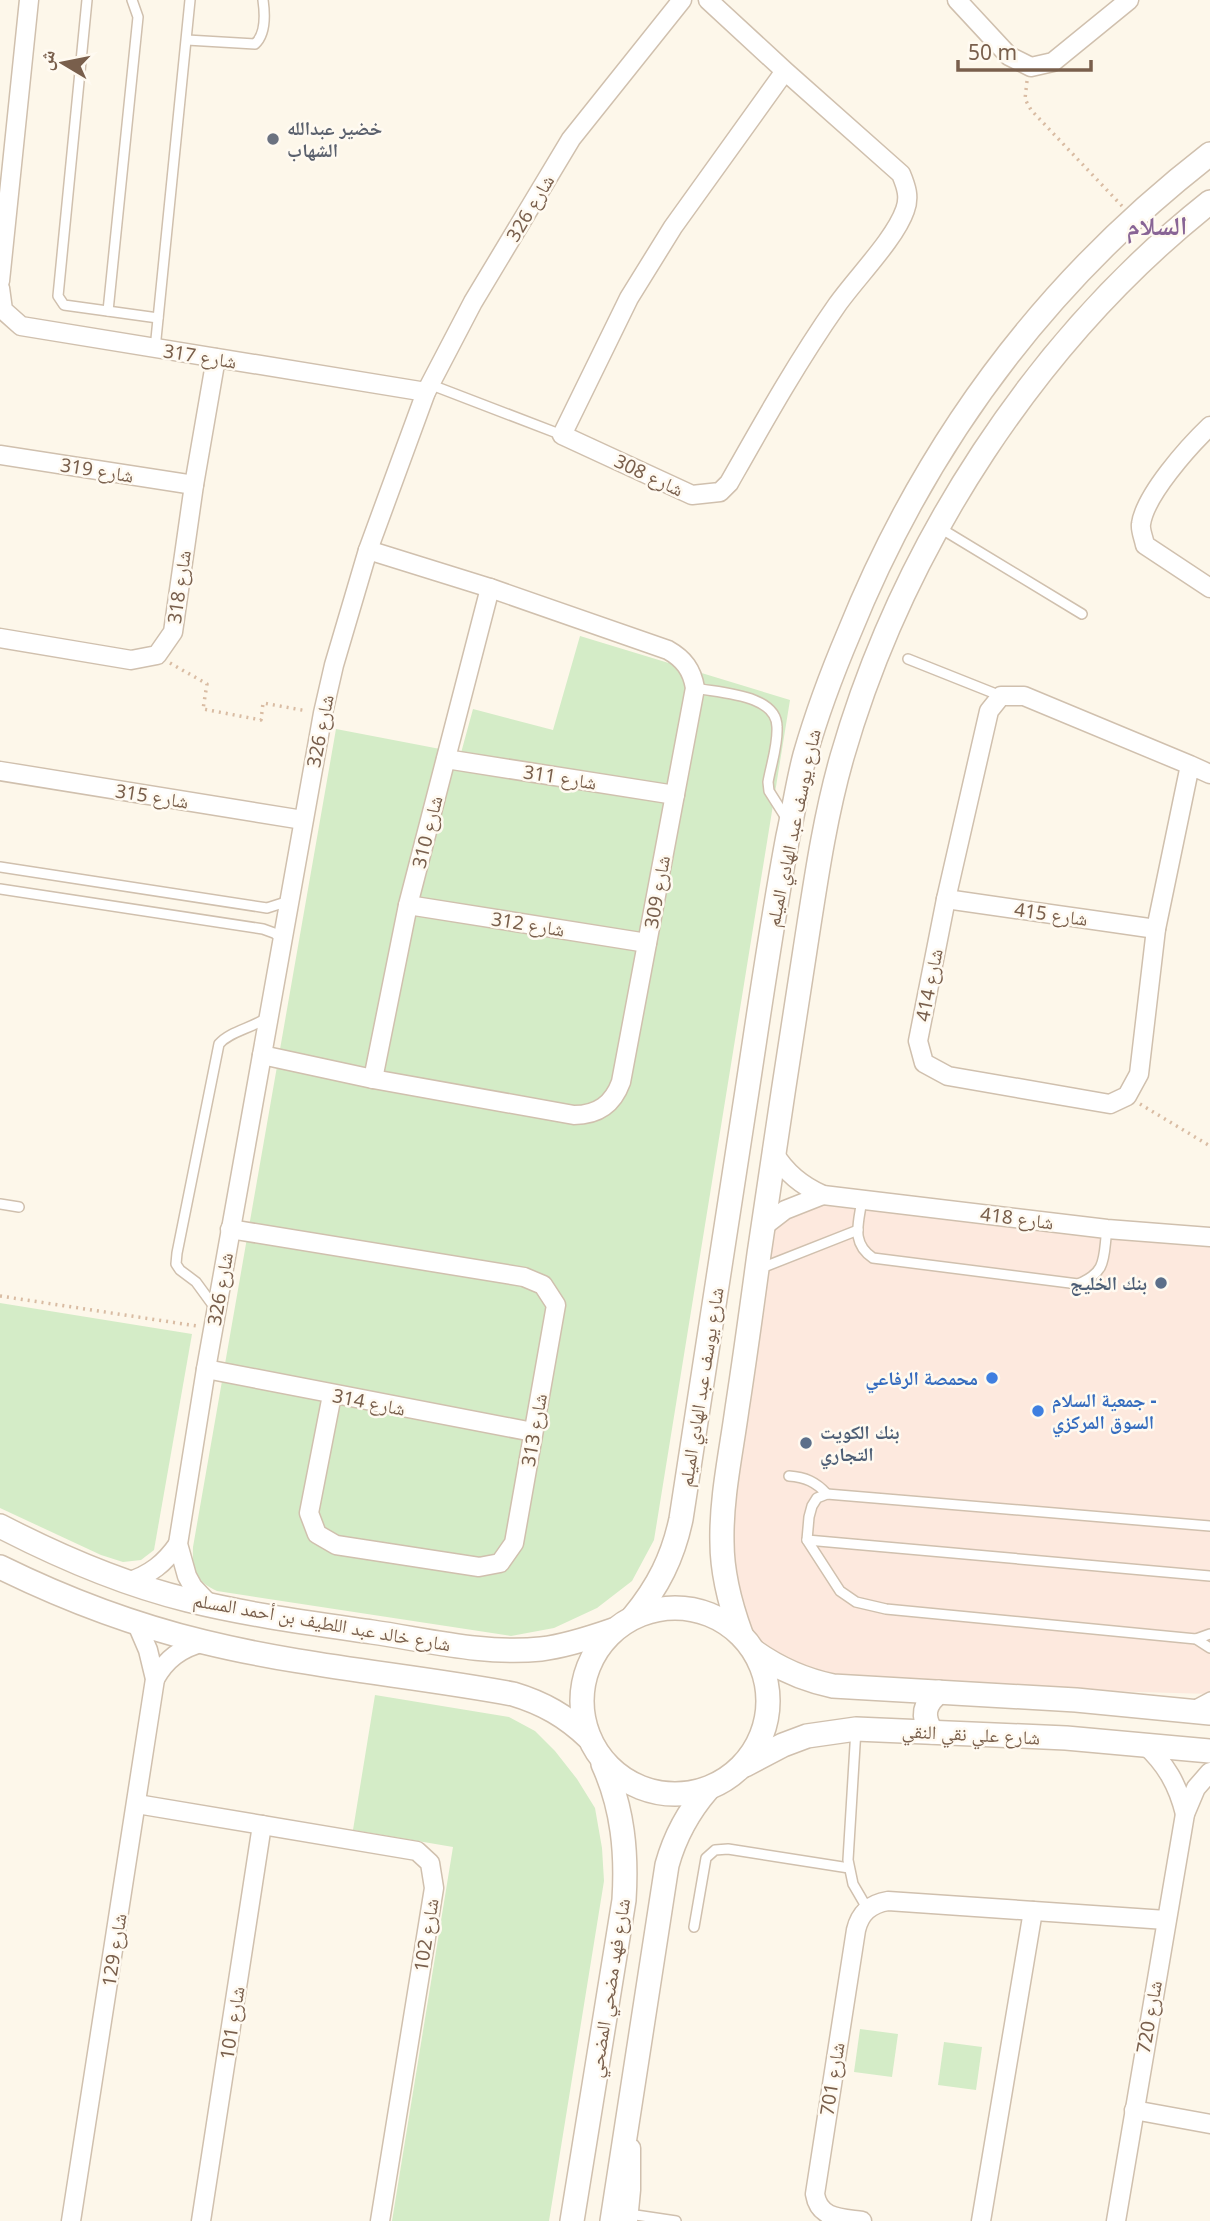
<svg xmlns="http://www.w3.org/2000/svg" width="1210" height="2221" font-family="'Noto Sans','Noto Naskh Arabic',sans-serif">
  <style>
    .commercial { fill: #fde9de }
    .green { fill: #d4ecc7 }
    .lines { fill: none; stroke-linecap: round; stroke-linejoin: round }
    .service-casing { stroke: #d0c0ae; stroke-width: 12 }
    .minor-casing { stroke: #d0c0ae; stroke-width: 21 }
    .tertiary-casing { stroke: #d0c0ae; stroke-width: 26 }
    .path { stroke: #d9bca3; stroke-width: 3.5; stroke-dasharray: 2 5; stroke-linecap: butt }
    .service { stroke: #fff; stroke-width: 9 }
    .minor { stroke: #fff; stroke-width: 18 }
    .tertiary { stroke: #fff; stroke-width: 23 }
    .worship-dot { fill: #6b7280; stroke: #fffaf1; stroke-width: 2.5 }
    .service-dot { fill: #5c6f8a; stroke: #fffaf1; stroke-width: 2.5 }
    .shop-dot { fill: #3f7fe0; stroke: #fffaf1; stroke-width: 2.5 }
    .labels { text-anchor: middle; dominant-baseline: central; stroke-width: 5; stroke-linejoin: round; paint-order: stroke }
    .worship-label { font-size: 19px; font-weight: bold; fill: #5b616d; stroke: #fffaf1; text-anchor: start }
    .street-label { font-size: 19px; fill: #795f4c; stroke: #fffaf1 }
    .service-label { font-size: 19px; font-weight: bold; fill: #4e5e75; stroke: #fffaf1; text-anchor: end }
    .shop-label { font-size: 19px; font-weight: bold; fill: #366cbe; stroke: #fffaf1; text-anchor: end }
    .district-label { font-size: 26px; font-weight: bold; fill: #886495; stroke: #fffaf1 }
  </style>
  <rect width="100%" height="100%" fill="#fdf7ea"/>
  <path class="commercial" d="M816,1204L860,1210L1210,1237V1694L829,1683L785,1665L755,1635L738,1600L730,1536L737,1479L773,1239L777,1226L785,1215Z"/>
  <g class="green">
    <path d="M580,636L790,700L654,1540L632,1581L597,1608L554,1628L511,1636L217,1591C195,1581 192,1570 193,1547L336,729L461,753L473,709L553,730Z"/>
    <path d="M0,1303L192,1334L154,1550L141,1560L123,1562L101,1555L0,1508Z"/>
    <path d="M375,1695L509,1717L535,1731L555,1751L577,1779L595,1808L602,1848L604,1881L549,2221H392L453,1847L353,1830Z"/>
    <path d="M860,2029L898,2034L892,2077L854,2072Z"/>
    <path d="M944,2042L982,2047L976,2090L938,2085Z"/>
  </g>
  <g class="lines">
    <defs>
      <g id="service">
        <path d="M87,0L58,296L64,305L158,318"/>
        <path d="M187,40L255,44C266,34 265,14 263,0"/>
        <path d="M108,311L138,17L132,0"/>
        <path d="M155,349L190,0"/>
        <path d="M429,384L562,435"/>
        <path d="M940,528L1082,614"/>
        <path d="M908,659L1001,696"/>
        <path d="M695,688C719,693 777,694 777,727C778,745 771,765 768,782L769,791L788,821"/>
        <path d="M0,867L267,908L289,901"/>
        <path d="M0,889L263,929L274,933L282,939"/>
        <path d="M862,1199C859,1223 850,1242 873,1258L1078,1284C1108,1272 1103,1257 1107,1229"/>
        <path d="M0,1204L19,1207"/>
        <path d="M759,1269L858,1230"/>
        <path d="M215,1308L196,1282L180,1270L176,1264L177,1253L219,1044C230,1031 253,1028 268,1017"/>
        <path d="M789,1476C805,1477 816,1482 827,1494"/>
        <path d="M1210,1526L827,1494L817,1498L812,1506L809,1517L807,1540L840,1591L856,1602L886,1609L1196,1639L1210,1648"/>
        <path d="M807,1540L1210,1576"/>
        <path d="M1196,1639L1210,1634"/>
        <path d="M1193,1706L1210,1697"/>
        <path d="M856,1729L848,1860L853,1884L867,1908"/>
        <path d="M694,1927L706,1858L715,1850L728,1849L849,1868"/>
        <path d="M629,2214L676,2221"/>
      </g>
      <g id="minor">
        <path d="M708,0L785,71L901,174C906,186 910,197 905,210C895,239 856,278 837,305C797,362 763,423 729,483L720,492L692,495L562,435L629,298L673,227L785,71"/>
        <path d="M957,0L1009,56L1031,67L1053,62L1129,0"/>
        <path d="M0,281L29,0"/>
        <path d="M0,288L3,310L21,326L426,392"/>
        <path d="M1210,426C1189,446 1145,495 1141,524C1140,530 1144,539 1145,545L1210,588"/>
        <path d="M0,455L194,485"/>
        <path d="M0,638L131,660L157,655L173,632L194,485L216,358"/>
        <path d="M446,759L675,795"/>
        <path d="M1190,765L1156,929L1139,1074L1127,1096L1110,1104L948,1076L924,1063L918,1041L946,899L989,711L1001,696H1024L1190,765L1210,774"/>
        <path d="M0,771L303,820"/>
        <path d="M946,899L1156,929"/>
        <path d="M408,905L647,943"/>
        <path d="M262,1055L373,1079L574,1115C598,1115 613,1104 621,1082L695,688C692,670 684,659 668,650L490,588L368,550"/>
        <path d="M373,1079L408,905L490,588"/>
        <path d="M774,1153C786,1173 802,1186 823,1195L1107,1229L1210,1237"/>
        <path d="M763,1227L785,1210L823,1195"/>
        <path d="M230,1229L524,1277L543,1285L556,1305L514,1543L500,1563L479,1567L336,1545L317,1534L309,1513L332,1395"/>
        <path d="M206,1369L533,1432"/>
        <path d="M127,1582C150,1575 165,1563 178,1544"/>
        <path d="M210,1605L193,1587L187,1576L178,1544L206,1369L323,713L334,665L368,550L426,392L473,302L571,139L682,0"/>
        <path d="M155,1679C166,1659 181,1648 204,1642"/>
        <path d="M1144,1744C1166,1764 1178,1785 1185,1814"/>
        <path d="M137,1804L417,1851L430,1863L434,1888L380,2221"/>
        <path d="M1134,2110L1210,2124"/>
        <path d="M71,2221L155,1679L148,1650L136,1622"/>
        <path d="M201,2221L262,1825"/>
        <path d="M628,2221L631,2190V2148"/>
        <path d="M862,2221C841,2218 819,2219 815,2194L856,1930C860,1913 870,1904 888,1901L1166,1920"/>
        <path d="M981,2221L1033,1911"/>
        <path d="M1116,2221L1185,1814L1196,1788L1210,1772"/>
      </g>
      <g id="tertiary">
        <path d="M0,1526C60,1557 122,1584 188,1600C249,1615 310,1623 372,1632C427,1640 485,1655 541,1649C566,1646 590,1638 613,1630"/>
        <path d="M0,1567C65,1599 134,1625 204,1642C306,1667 411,1675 513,1694C543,1703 566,1716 589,1738"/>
        <circle cx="675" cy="1701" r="93"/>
        <path d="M633,1617C658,1587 673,1557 681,1519C703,1377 725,1234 747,1091C760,1006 772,921 788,836C794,809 798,781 805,755C817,713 832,673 849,633C926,442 1046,281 1210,154"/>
        <path d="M741,1634C730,1604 722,1574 722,1542C721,1498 731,1453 737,1409C745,1357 752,1306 759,1254C774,1153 789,1051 805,950C815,886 824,820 842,757C903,545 1036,340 1210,202"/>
        <path d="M755,1652C779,1669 804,1680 833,1686L1076,1700L1210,1713"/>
        <path d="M932,1732C921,1717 924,1703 939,1692"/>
        <path d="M745,1765L783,1745L807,1736L856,1729L1066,1738L1210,1751"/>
        <path d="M572,2221L624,1900C627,1853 623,1808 603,1764"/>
        <path d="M612,2221L667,1865C675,1836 688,1812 708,1789"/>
      </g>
    </defs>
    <use href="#service" class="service-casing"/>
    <use href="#minor" class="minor-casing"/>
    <use href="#tertiary" class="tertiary-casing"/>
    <g class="path">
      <path d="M1027,81L1025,99L1031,110L1122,206"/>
      <path d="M170,663L207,684L203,709L261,720L263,703L307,711"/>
      <path d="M1140,1104L1210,1146"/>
      <path d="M0,1296L197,1326"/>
    </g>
    <use href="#service" class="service"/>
    <use href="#minor" class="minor"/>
    <use href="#tertiary" class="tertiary"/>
  </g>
  <circle class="worship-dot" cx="273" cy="139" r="7"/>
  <g class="service-dot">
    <circle cx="1161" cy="1283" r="7"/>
    <circle cx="806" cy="1443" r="7"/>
  </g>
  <g class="shop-dot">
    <circle cx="992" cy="1378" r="7"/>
    <circle cx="1038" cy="1411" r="7"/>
  </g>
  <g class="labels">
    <g class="worship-label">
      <text x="287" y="128">خضير عبدالله<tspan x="287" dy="22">الشهاب</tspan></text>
    </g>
    <g class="street-label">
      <text transform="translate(530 208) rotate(-59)">شارع 326</text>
      <text transform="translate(200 356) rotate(9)">شارع 317</text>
      <text transform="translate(97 470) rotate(9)">شارع 319</text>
      <text transform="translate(649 475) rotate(25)">شارع 308</text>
      <text transform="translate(179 587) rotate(-82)">شارع 318</text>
      <text transform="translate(320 731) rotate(-79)">شارع 326</text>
      <text transform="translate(560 777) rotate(9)">شارع 311</text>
      <text transform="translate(152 796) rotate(9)">شارع 315</text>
      <text transform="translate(793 828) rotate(-78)">شارع يوسف عبد الهادي الميلم</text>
      <text transform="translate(427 832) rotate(-76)">شارع 310</text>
      <text transform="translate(657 892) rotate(-80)">شارع 309</text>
      <text transform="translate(1051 914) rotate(8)">شارع 415</text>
      <text transform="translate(528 924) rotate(9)">شارع 312</text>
      <text transform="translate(929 985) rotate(-79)">شارع 414</text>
      <text transform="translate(1017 1218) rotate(7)">شارع 418</text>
      <text transform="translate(220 1289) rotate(-80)">شارع 326</text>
      <text transform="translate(701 1387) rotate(-81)">شارع يوسف عبد الهادي الميلم</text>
      <text transform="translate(369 1402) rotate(11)">شارع 314</text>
      <text transform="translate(534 1430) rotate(-80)">شارع 313</text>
      <text transform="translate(322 1622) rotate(10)">شارع خالد عبد اللطيف بن أحمد المسلم</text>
      <text transform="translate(971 1734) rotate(3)">شارع علي نقي النقي</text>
      <text transform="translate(426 1935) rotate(-81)">شارع 102</text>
      <text transform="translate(114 1950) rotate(-81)">شارع 129</text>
      <text transform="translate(609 1988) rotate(-81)">شارع فهد مضحي المضحي</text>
      <text transform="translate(1149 2017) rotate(-80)">شارع 720</text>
      <text transform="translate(232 2023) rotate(-81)">شارع 101</text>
      <text transform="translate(832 2079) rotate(-81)">شارع 701</text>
    </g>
    <g class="service-label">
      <text x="1147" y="1283">بنك الخليج</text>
      <text x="820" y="1432" text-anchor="start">بنك الكويت<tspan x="820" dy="22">التجاري</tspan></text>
    </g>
    <g class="shop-label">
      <text x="978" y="1378">محمصة الرفاعي</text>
      <text x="1052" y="1400" text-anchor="start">جمعية السلام -<tspan x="1052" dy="22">السوق المركزي</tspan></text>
    </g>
    <g class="district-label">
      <text x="1157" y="225">السلام</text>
    </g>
  </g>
  <g transform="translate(63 63) rotate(280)" stroke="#fffaf1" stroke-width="5" paint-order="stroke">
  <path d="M0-5L12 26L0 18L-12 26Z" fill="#795f4c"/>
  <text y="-10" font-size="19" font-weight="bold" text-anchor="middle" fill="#795f4c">ش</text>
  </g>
  <path d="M958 60v10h133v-10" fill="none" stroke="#795f4c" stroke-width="3.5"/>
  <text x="968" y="60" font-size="21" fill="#795f4c" stroke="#fffaf1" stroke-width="5" paint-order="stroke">50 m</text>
</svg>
